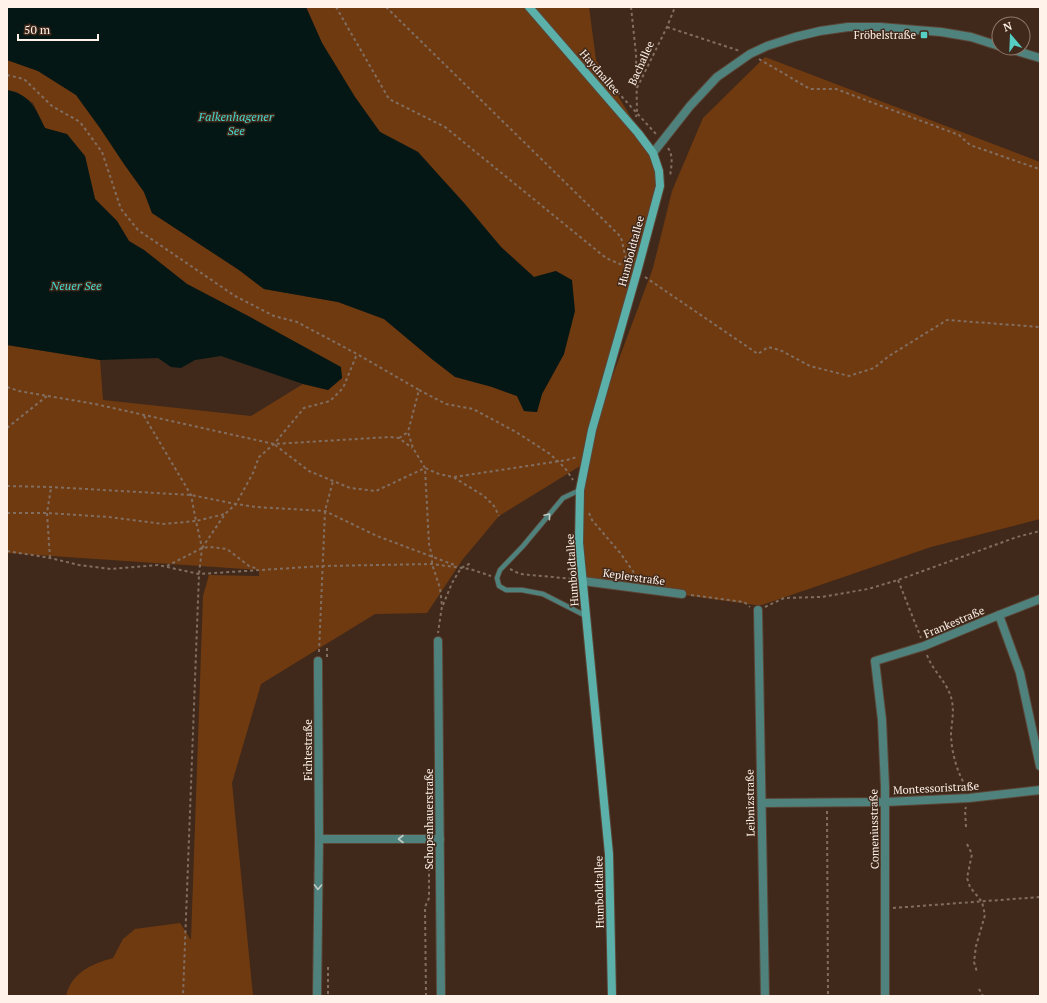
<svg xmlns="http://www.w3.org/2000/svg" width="1047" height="1003" font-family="'PT Serif',serif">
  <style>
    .green { fill: #703a10 }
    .water { fill: #051715 }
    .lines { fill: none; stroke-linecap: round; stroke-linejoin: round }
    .lane-casing { stroke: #5b4537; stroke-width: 6 }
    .street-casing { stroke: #5b4537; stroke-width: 10 }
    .secondary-casing { stroke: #5b4537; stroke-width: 10 }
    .path { stroke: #816e61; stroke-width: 2; stroke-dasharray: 3 3; stroke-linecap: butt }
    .lane { stroke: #4f827d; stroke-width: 4.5 }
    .street { stroke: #4f827d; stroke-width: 8 }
    .secondary { stroke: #5bb1a9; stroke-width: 8 }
    .oneway { stroke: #c1cbc4 }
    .poi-dot { fill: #55cec4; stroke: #40291a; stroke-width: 1.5 }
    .labels { text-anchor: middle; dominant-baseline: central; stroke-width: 3; stroke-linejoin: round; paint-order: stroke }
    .poi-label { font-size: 11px; fill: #fff2ea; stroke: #40291a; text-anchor: end }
    .street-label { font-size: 11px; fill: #fff2ea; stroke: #40291a }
    .water-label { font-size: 12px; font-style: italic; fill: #46d9cf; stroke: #40291a }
  </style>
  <rect width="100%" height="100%" fill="#40291a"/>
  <path class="green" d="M306,7H589L596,60L653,153L660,186L595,423L653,268L672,191L703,118L765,57L1040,162V519L931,547L762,605H755L583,581L579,543L585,463L499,516L463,559L427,613L375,614L261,684L232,783L253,996H66C72,972 92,964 113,958L123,939L135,929L180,923L191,940L203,596L209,575L259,576V570L7,553V345L100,360L103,400L251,416L303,384L328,390L342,378L340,367L250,317L187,284L144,250L129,241L117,221L95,199L85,156L45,128L33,103L17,92L7,90V60L38,71L76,95L100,128L124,164L144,192L152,213L239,270L264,289L338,302L384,319L433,360L492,387L517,396L524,411L537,412L542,394L564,354L556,271L534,277L501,247L418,152L380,132L355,97L322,43Z"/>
  <g class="water">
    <path d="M7,7H306L322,43L355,97L380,132L418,152L465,204L501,247L534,277L556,271L572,280L575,311L564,354L542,394L537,412L524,411L517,396L492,387L455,377L433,360L384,319L338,302L264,289L239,270L152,213L144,192L124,164L100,128L76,95L38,71L7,60Z"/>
    <path d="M7,90C31,95 35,108 45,128L67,134L85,156L95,199L117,221L129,241L144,250L187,284L250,317L341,367L342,378L328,390L303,384L221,356L195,360L181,368L171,367L158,358L100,360L7,345Z"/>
  </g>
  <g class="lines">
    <defs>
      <path id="lane" d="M580,490L563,498L523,546L500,570L497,578L499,586L506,590H522L543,594L586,616"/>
      <g id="street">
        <path d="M1007,48L1040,58"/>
        <path d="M653,153L690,106L717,77L750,54L767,46L795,37L820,31L848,27H880L941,32L971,37L999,46"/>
        <path d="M583,581L682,594"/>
        <path d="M758,610L765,996"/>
        <path d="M999,615L1020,673L1040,766"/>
        <path d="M438,641L441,996"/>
        <path d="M318,661L319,839"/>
        <path d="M762,803L885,802L969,798L1040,790"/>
        <path d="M317,996L319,839H440"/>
        <path d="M885,996V787L882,720L875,661L924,646L999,615L1040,599"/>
      </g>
      <path id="secondary" d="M529,7L638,133L653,153L659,171L660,186L637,272L592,430L580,490L579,543L609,854L612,996"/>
    </defs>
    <use href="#lane" class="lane-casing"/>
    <use href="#street" class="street-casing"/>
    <use href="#secondary" class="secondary-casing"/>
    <g class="path">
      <path d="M336,7L389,99L445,127L606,258L629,268"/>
      <path d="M386,7L621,237L628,268"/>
      <path d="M631,7L636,54L637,112L636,117"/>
      <path d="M667,27L740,51"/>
      <path d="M581,52L656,134"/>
      <path d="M759,59L810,89H836L959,135L970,145L1039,169L1040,170"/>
      <path d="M7,75L24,79L52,106L80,122L102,152L121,209L138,230L235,296L274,316L297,322L357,354L419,390L408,432L413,448L425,468L429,544L432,556V564L440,588L442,606L438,633"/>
      <path d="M637,88L667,27L675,7"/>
      <path d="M668,148C674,156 671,168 670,177"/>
      <path d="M645,277L758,354L768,347L780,350L810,366L849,376L874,368L889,356L947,320L1040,327"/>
      <path d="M7,387L19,391L95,404L274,444L390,437L399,438L412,448"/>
      <path d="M419,390L446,404L473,409L516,432L550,454L565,468L573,480"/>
      <path d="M144,416L191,495L196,521L225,514"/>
      <path d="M7,428L47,396"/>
      <path d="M399,438L408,432"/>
      <path d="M275,445L309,471L350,488L376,491L425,468L439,474L453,477L484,496L494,506L499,516"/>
      <path d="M454,477L567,460L577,457"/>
      <path d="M7,486L51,487L191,495L236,504L253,473L259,457L274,444L304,408L330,401L343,388L357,354"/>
      <path d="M7,513H47L109,517L163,524L196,521L202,548L199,574L183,996"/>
      <path d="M589,513L592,520L621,554L639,580"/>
      <path d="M202,548L225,514L236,504L256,507L325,511L377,536L457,566"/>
      <path d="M7,551L50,558L79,565L111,569L158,565L199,574L323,566L432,564L470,569L491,576"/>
      <path d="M50,558L47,513L51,488"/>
      <path d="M167,566L202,548L210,547L227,549L249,566L258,569"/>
      <path d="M510,569L520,574L574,579"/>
      <path d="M898,580L921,638"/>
      <path d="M691,595L744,602L750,607"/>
      <path d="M443,605L452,583L461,568L471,563"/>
      <path d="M765,607L784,598L821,597L868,589L898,580L1017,537L1040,531"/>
      <path d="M327,648V658"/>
      <path d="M319,652L325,511L333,481"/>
      <path d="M927,655C933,672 948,682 952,701C954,712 952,722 951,732C951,752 957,772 967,789"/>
      <path d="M827,811L828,996"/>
      <path d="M966,827L965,810L966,807"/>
      <path d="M967,844L972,854L967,878L970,887L982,902L985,915L976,946L974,962L977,972"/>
      <path d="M893,908L1040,897"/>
      <path d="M328,967V996"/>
      <path d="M979,989L983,996"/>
      <path d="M426,996L425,907L429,898V864L432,863"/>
    </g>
    <use href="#lane" class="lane"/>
    <use href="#street" class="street"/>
    <use href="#secondary" class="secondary"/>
  </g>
  <defs><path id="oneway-chevron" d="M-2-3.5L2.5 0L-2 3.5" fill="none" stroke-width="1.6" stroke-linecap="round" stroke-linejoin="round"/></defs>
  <g class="oneway">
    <use href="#oneway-chevron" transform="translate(548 516) rotate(-50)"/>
    <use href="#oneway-chevron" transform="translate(401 839) rotate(180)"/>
    <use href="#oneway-chevron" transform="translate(318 887) rotate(91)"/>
  </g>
  <rect class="poi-dot" x="920" y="31" width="8" height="8" rx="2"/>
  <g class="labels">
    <g class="poi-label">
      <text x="916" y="35">Fröbelstraße</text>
    </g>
    <g class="street-label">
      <text transform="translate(641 63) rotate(-66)">Bachallee</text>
      <text transform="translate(600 72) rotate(49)">Haydnallee</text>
      <text transform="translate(631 251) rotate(-75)">Humboldtallee</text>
      <text transform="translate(572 570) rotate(-94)">Humboldtallee</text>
      <text transform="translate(634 577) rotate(8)">Keplerstraße</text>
      <text transform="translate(954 622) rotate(-23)">Frankestraße</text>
      <text transform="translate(308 750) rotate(-90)">Fichtestraße</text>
      <text transform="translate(936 788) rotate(-3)">Montessoristraße</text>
      <text transform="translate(750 803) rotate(-91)">Leibnizstraße</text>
      <text transform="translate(429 819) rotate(-90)">Schopenhauerstraße</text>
      <text transform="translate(874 829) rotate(-91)">Comeniusstraße</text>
      <text transform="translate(599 892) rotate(-91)">Humboldtallee</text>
    </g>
    <g class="water-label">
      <text x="236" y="116">Falkenhagener<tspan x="236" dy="14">See</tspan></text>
      <text x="76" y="285">Neuer See</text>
    </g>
  </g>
  <rect width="1047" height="1003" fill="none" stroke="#fff2ea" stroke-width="16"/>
  <g transform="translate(1011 36) rotate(341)"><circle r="19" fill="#40291a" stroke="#8c796d"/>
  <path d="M0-3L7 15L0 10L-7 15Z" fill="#55cec4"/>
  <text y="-6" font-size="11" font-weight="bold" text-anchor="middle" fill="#fff2ea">N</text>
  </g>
  <path d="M18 34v6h80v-6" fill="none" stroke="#fff2ea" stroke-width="2"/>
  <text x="24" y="34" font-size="12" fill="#fff2ea" stroke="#40291a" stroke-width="3" paint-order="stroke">50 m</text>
</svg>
